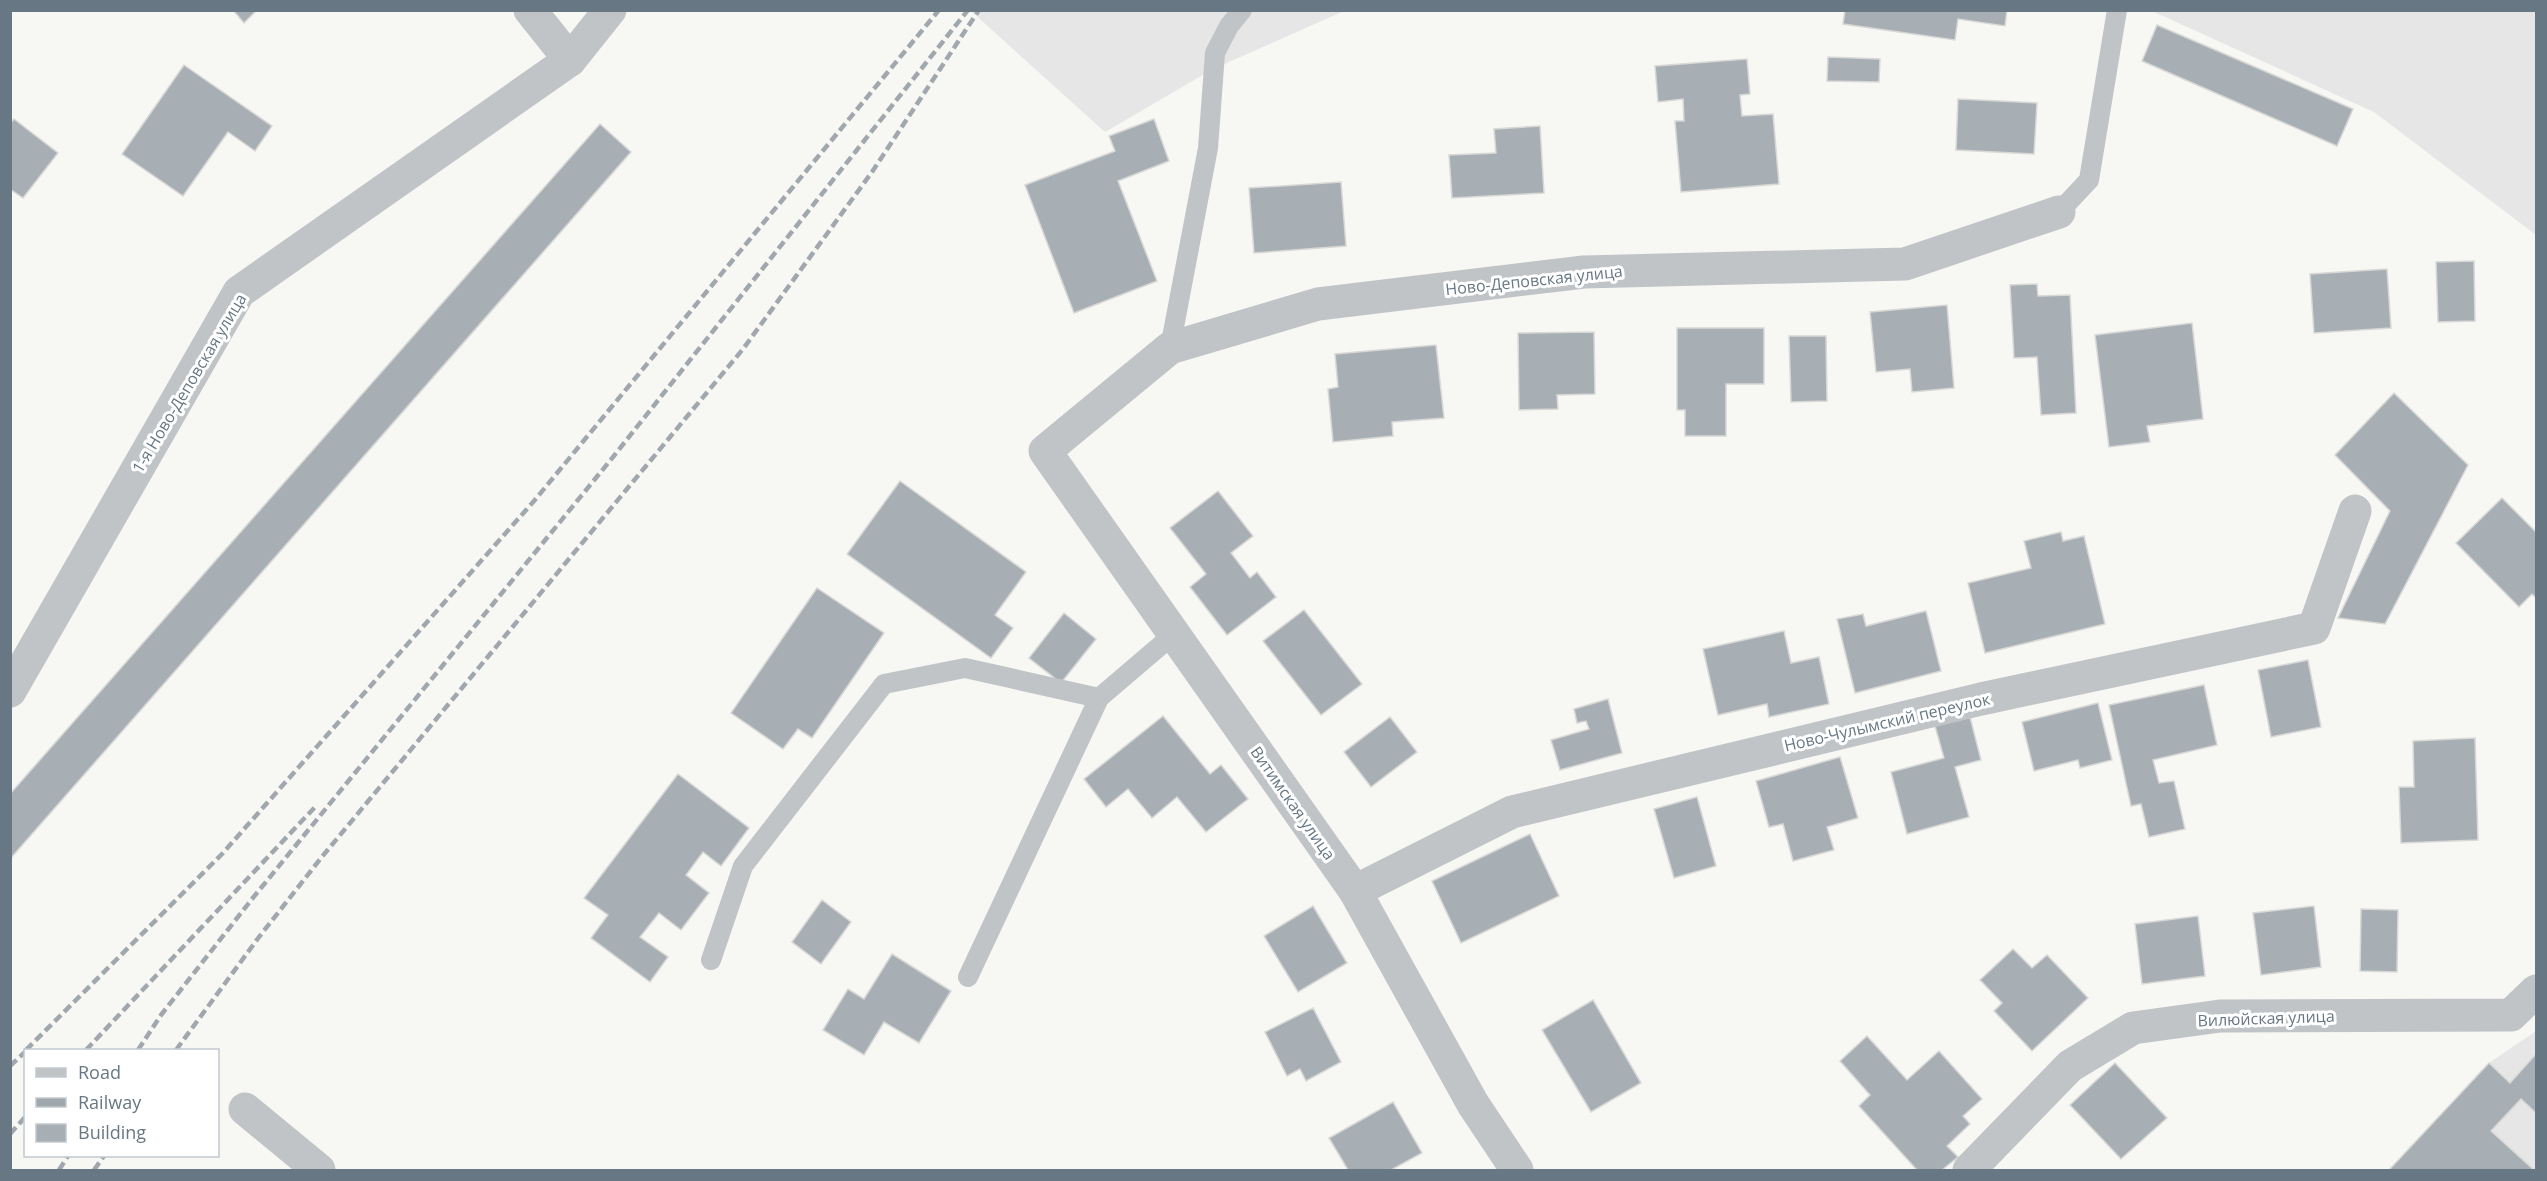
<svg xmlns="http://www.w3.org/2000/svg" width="2547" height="1181" font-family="'Open Sans',sans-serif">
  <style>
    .built { fill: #e5e6e5 }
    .building { fill: #a7afb5; stroke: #d8d8d6; stroke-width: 1.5 }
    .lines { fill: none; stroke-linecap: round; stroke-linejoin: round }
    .service { stroke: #c0c4c7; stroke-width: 20 }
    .minor { stroke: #c0c4c7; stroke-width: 33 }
    .rail { stroke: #a1a8ad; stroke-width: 4.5; stroke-dasharray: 9 4.5; stroke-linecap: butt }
    .labels { text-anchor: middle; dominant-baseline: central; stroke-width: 6; stroke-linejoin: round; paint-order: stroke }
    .street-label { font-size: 16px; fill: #677884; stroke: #fff }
  </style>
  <rect width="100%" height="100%" fill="#f7f7f4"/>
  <g class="built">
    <path d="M971,11H1344L1213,69L1105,132Z"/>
    <path d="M2152,11H2536V235L2374,112Z"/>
    <path d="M2536,1031V1170H2389L2489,1063Z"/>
  </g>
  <g class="building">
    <path d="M233,10H257L244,23Z"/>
    <path d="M1845,10H2007L2005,26L1958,19L1955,40L1843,24Z"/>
    <path d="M2157,25L2353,109L2337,146L2142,61Z"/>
    <path d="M1828,57L1880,59L1879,82L1827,81Z"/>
    <path d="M1747,59L1750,94L1740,95L1742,116L1773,114L1779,184L1681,192L1675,121H1684L1683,99L1658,102L1655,66Z"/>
    <path d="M184,65L272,126L255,151L228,132L183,196L122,154Z"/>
    <path d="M1958,99L2037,103L2034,154L1956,150Z"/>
    <path d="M14,119L58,153L23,198L10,189V124Z"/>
    <path d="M1154,119L1169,161L1118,181L1157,281L1074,313L1025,185L1115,151L1109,136Z"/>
    <path d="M600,124L631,152L10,859V794Z"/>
    <path d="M1540,126L1544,193L1452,198L1449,155L1496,153L1494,129Z"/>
    <path d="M1341,182L1346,246L1254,253L1249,188Z"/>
    <path d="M2474,261L2475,321L2438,322L2436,262Z"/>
    <path d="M2387,269L2391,328L2314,333L2310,274Z"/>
    <path d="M2037,284L2038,296L2070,295L2076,413L2041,415L2037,357L2014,358L2010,285Z"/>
    <path d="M1947,305L1954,388L1912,392L1910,369L1876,372L1870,312Z"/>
    <path d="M2192,323L2203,419L2147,426L2150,442L2109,447L2095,335Z"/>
    <path d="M1677,328H1764V384H1726V436H1685V410H1677Z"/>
    <path d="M1594,332L1595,394L1557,395L1558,409L1519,410L1518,333Z"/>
    <path d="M1789,336H1826L1827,401L1791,402Z"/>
    <path d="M1436,345L1444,418L1392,422L1393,436L1333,442L1328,389L1338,387L1335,354Z"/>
    <path d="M2394,393L2468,465L2385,624L2338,618L2390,511L2335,455Z"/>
    <path d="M900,481L1026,572L995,615L1013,628L991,658L847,554Z"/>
    <path d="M1218,491L1253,536L1231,553L1250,578L1257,572L1276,597L1227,635L1190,587L1206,574L1170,528Z"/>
    <path d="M2502,498L2536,532V598L2532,594L2519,607L2456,543Z"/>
    <path d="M2061,532L2063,541L2084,536L2105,624L1985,653L1968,583L2031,568L2024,541Z"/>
    <path d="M817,588L884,633L812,738L798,729L783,749L731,713Z"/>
    <path d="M1304,610L1362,684L1321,715L1263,641Z"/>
    <path d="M1926,611L1941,671L1855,693L1837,619L1863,614L1866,626Z"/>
    <path d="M1064,613L1096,639L1061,683L1029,658Z"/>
    <path d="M1784,631L1791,663L1819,657L1829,704L1769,717L1767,704L1718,715L1703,649Z"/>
    <path d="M2308,660L2321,727L2271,737L2258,670Z"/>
    <path d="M2204,685L2217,745L2153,760L2159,783L2174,781L2185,829L2149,837L2141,804L2131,806L2109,705Z"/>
    <path d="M1608,699L1622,753L1560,770L1551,740L1589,729L1586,721L1577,723L1574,709Z"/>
    <path d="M2098,703L2112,760L2080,768L2078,760L2034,771L2022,722Z"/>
    <path d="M1163,716L1210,774L1221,765L1248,799L1206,832L1177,797L1152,818L1128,789L1106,807L1084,779Z"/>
    <path d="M1390,717L1417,752L1371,787L1344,752Z"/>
    <path d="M1970,717L1981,760L1955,767L1969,817L1907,834L1891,772L1944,758L1935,726Z"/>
    <path d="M2475,738L2478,840L2401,843L2399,787H2414L2413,741Z"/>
    <path d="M1840,757L1858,818L1827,827L1834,850L1793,861L1783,824L1769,827L1756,781Z"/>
    <path d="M678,774L749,828L721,866L703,852L686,875L709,893L681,930L659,913L640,937L668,957L650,982L591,938L608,915L584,898Z"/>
    <path d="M1697,797L1716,866L1674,878L1654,809Z"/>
    <path d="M1530,834L1559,896L1461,943L1432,881Z"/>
    <path d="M822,900L851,922L821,964L792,942Z"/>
    <path d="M1313,906L1347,963L1298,992L1264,936Z"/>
    <path d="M2314,906L2321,967L2261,975L2253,913Z"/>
    <path d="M2361,909L2398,910L2397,972L2360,971Z"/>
    <path d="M2198,916L2205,976L2142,984L2135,924Z"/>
    <path d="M2013,949L2032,968L2047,955L2088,998L2032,1051L1994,1011L2002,1003L1980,980Z"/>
    <path d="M892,954L951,991L919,1043L884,1022L864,1055L823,1030L848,989L864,999Z"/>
    <path d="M1593,1000L1641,1083L1591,1112L1542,1030Z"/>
    <path d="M1313,1008L1341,1062L1306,1081L1300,1069L1287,1076L1265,1032Z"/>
    <path d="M1867,1036L1907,1080L1939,1051L1982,1099L1963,1116L1970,1124L1947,1146L1958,1157L1942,1170H1917L1859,1106L1870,1095L1840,1061Z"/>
    <path d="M2536,1054V1113L2521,1099L2491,1131L2534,1170H2389L2489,1063L2510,1083Z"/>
    <path d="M2115,1063L2167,1118L2121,1159L2070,1105Z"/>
    <path d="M1393,1102L1422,1153L1391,1170H1348L1329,1138Z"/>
  </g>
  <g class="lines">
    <g class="service">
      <path d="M2059,212L2089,180L2117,10"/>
      <path d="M1170,348L1208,148L1215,53L1229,26L1242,10"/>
      <path d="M711,960L743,866L884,684L965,668L1099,698"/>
      <path d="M968,977L1099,698L1174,634"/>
    </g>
    <g class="minor">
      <path d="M530,10L570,60"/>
      <path d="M10,691L239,292L570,60L610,10"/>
      <path d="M1355,891L1512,812L1981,699L2314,628L2355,511"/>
      <path d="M245,1109L319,1170"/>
      <path d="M1517,1170L1473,1104L1355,891L1045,451L1170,348L1318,304L1584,272L1905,264L2059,212"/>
      <path d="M1969,1170L2070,1066L2133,1028L2220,1016L2511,1015L2536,991"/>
    </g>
    <g class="rail">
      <path d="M26,1050L222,854L534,501L939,10"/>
      <path d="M86,1050L316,806"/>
      <path d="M138,1050L161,1015L252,899L613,457L968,10"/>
      <path d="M176,1050L259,937L321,858L743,349L872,172L979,10"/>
      <path d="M10,1066L26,1051"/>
      <path d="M10,1134L26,1116"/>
      <path d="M59,1170L68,1156"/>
      <path d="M94,1170L104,1156"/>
    </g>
  </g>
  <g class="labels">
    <g class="street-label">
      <text transform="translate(1534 280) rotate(-6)">Ново-Деповская улица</text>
      <text transform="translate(189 383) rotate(-59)">1-я Ново-Деповская улица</text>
      <text transform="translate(1887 722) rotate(-13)">Ново-Чулымский переулок</text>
      <text transform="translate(1293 803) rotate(55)">Витимская улица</text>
      <text transform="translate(2266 1018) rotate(-2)">Вилюйская улица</text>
    </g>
  </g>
  <rect width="2547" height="1181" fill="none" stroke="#677884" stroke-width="24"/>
  <rect x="24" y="1049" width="195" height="108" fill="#ffffff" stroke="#c2c9ce" stroke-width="1.5"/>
  <rect x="36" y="1068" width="30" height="9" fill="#c0c4c7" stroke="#c2c9ce" stroke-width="1.5"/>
  <text x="78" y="1079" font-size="18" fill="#677884">Road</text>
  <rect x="36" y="1098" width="30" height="9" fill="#a1a8ad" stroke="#c2c9ce" stroke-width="1.5"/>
  <text x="78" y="1109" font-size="18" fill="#677884">Railway</text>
  <rect x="36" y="1124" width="30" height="18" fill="#a7afb5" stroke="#c2c9ce" stroke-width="1.5"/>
  <text x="78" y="1139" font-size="18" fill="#677884">Building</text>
</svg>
